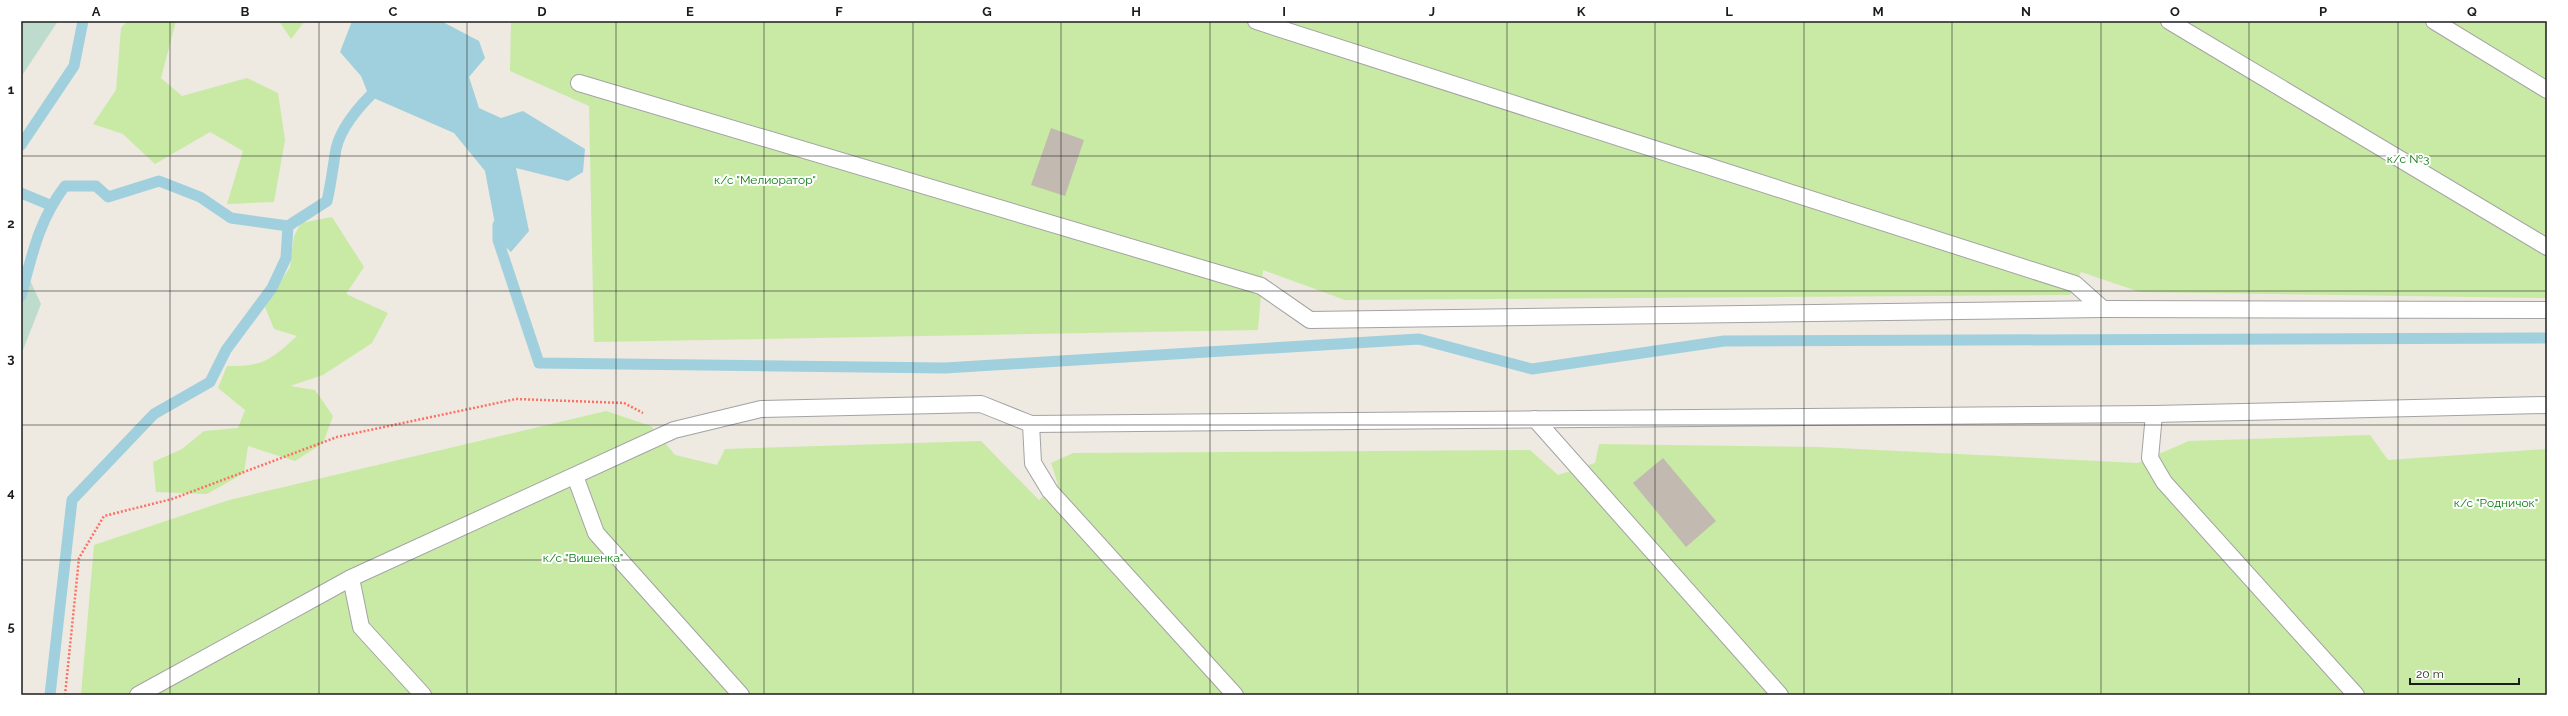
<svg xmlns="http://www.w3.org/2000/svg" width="2568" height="716" font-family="Raleway,sans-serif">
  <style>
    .grass { fill: #c8eaa5 }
    .wetland { fill: #bedcce }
    .water { fill: #a0d0dd }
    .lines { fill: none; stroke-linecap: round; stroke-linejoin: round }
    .stream { stroke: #a0d0dd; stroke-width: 11 }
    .building { fill: #c2b9b1 }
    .lane-casing { stroke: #a3a3a3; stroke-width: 18 }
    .path { stroke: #fd7163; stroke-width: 2.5; stroke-dasharray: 2 2; stroke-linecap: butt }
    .lane { stroke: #fff; stroke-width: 16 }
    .grid { fill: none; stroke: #1c1c1c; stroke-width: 1; stroke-opacity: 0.55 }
    .labels { text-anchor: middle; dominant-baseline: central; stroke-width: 4; stroke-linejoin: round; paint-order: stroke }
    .park-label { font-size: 12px; fill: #097b10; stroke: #fff }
    .neatline { fill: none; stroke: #1c1c1c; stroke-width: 1.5 }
    .grid-label { font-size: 13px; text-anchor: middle; font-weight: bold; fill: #1c1c1c }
  </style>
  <rect width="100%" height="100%" fill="#eee9e1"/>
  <g class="grass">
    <path d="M127,21H176L161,78L182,96L247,78L278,93L285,140L274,202L227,204L243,151L210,132L155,164L123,134L93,124L116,90L121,28Z"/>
    <path d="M279,21H305L291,39Z"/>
    <path d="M511,21H2547V298L2140,292L2081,272L2070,295L1345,300L1263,270L1258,330L594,342L589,106L510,71Z"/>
    <path d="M332,217L364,267L346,294L388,313L372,343L323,375L290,386L315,390L333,416L323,443L295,461L248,446L244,473L207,494L156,492L153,462L182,449L204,431L238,428L245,410L218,388L227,366C263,367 271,360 297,336L274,329L265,307L290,267L294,236L301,223Z"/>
    <path d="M606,411L651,426L675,455L717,465L725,449L981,441L1039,500L1058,484L1051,463L1073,453L1530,450L1558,475L1595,463L1599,444L1818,447L2138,463L2189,441L2370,435L2388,460L2547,449V695H81L94,545L229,500Z"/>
  </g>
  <g class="wetland">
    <path d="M21,21H58L21,77Z"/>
    <path d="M21,261L41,304L21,355Z"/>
  </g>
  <path class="water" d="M352,21H441L479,41L485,58L469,77L479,108L501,118L523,111L585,149L583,172L568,181L516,168L529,231L511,252L498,240L485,171L454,133L369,96L361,76L340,52Z"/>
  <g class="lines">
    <g class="stream">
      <path d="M21,145L74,66L83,21"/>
      <path d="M21,193L50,205"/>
      <path d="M498,225V240L539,363L945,368L1419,339L1532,369L1724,341L2547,338"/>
      <path d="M21,296C32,255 39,220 65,186H96L108,197L159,181L200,197L231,218L288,226"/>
      <path d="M50,695L72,500L154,414L210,382L226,350L272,288L286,258L288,226L327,201C331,184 333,166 336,149C341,126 364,101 380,86"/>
    </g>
  </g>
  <g class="building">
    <path d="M1051,128L1084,140L1065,196L1031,185Z"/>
    <path d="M1663,458L1716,521L1686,547L1633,483Z"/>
  </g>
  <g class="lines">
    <defs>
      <g id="lane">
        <path d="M1256,21L2075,284L2103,309"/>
        <path d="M2169,21L2547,247"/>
        <path d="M2434,21L2547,90"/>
        <path d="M579,83L1261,286L1310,320L2103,309L2547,310"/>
        <path d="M2154,414L2150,458L2164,482L2356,695"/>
        <path d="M1535,419L1780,695"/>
        <path d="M1031,424L1033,463L1050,491L1235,695"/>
        <path d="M575,476L596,533L741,695"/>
        <path d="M351,578L361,627L423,695"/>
        <path d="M138,695L351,578L674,430L761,409L981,404L1031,424L2154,414L2547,405"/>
      </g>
    </defs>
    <use href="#lane" class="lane-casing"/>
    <path class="path" d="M65,695L79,558L104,516L172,499L337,437L516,399L624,403L643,413"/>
    <use href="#lane" class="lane"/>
  </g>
  <path class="grid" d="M170,21V695M319,21V695M467,21V695M616,21V695M764,21V695M913,21V695M1061,21V695M1210,21V695M1358,21V695M1507,21V695M1655,21V695M1804,21V695M1952,21V695M2101,21V695M2249,21V695M2398,21V695M21,156H2547M21,291H2547M21,425H2547M21,560H2547"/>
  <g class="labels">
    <g class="park-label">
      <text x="2408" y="159">к/с №3</text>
      <text x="765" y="180">к/с "Мелиоратор"</text>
      <text x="2496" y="503">к/с "Родничок"</text>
      <text x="583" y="558">к/с "Вишенка"</text>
    </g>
  </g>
  <rect width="2568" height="716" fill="none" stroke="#ffffff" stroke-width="44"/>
  <path d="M2410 678v6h109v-6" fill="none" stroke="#1c1c1c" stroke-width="2"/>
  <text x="2416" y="678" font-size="12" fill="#1c1c1c" stroke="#ffffff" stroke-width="3" paint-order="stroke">20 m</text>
  <rect x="22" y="22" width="2524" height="672" class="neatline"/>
  <g class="grid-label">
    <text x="96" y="16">A</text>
    <text x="245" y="16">B</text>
    <text x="393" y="16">C</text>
    <text x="542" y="16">D</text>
    <text x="690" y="16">E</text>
    <text x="839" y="16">F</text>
    <text x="987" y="16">G</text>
    <text x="1136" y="16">H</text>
    <text x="1284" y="16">I</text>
    <text x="1432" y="16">J</text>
    <text x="1581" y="16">K</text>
    <text x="1729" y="16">L</text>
    <text x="1878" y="16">M</text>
    <text x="2026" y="16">N</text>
    <text x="2175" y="16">O</text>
    <text x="2323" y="16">P</text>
    <text x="2472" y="16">Q</text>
    <text x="11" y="94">1</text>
    <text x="11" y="228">2</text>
    <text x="11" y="363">3</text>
    <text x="11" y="497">4</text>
    <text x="11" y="631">5</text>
  </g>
</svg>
